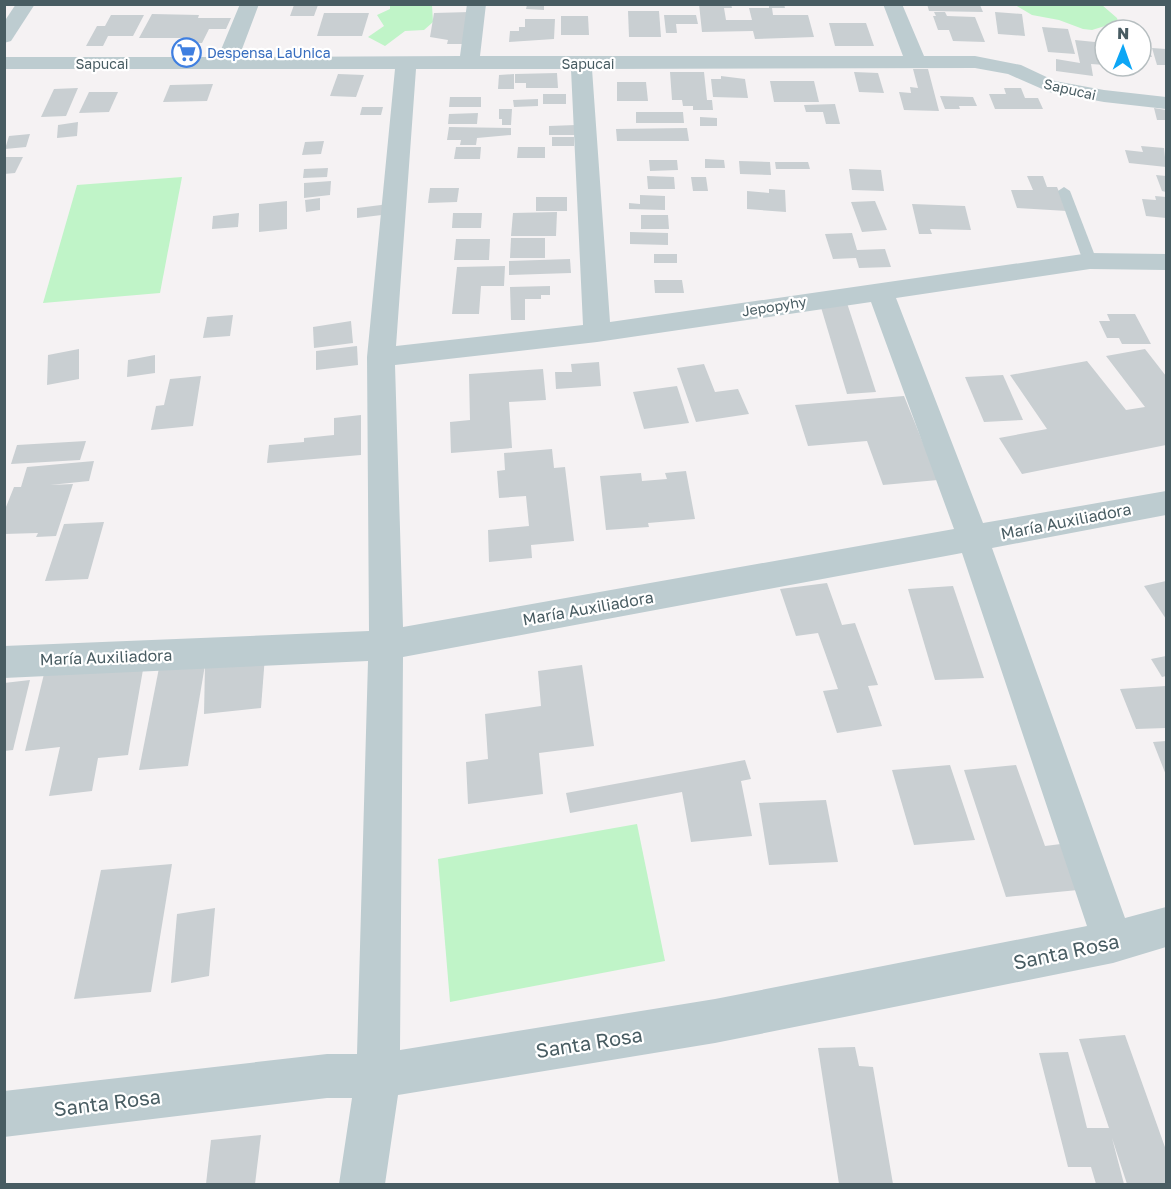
<svg xmlns="http://www.w3.org/2000/svg" width="1171" height="1189" font-family="'Golos Text',sans-serif">
  <style>
    .green { fill: #c0f4c8 }
    .building { fill: #c9cfd2 }
    .lines { fill: none; stroke-linecap: round; stroke-linejoin: round }
    .lane { fill: #bdccd0; fill-rule: evenodd }
    .street { fill: #bdccd0; fill-rule: evenodd }
    .labels { text-anchor: middle; dominant-baseline: central; stroke-width: 4.5; stroke-linejoin: round; paint-order: stroke }
    .far-shop-label { font-size: 14px; fill: #366cbe; stroke: #fff; text-anchor: start }
    .far-street-label { font-size: 14px; fill: #485c62; stroke: #fff }
    .street-label { font-size: 16px; fill: #485c62; stroke: #fff }
    .near-street-label { font-size: 20px; fill: #485c62; stroke: #fff }
  </style>
  <rect width="100%" height="100%" fill="#f5f2f3"/>
  <g class="green">
    <path d="M390,5H432L433,22L424,30L405,31L385,46L368,37L384,26L377,15L390,9Z"/>
    <path d="M1015,5H1102L1117,18L1118,22L1092,30L1083,29L1059,20L1032,15Z"/>
    <path d="M182,177L160,293L43,303L77,185Z"/>
    <path d="M637,824L665,961L450,1002L438,859Z"/>
  </g>
  <g class="building">
    <path d="M544,4V10L526,9L527,5Z"/>
    <path d="M699,4H731L732,8H724L726,20H752L749,8H769V4H784L785,8H772L773,15H808L814,37L755,39L753,31L702,32Z"/>
    <path d="M927,4L980,5L983,12L929,11Z"/>
    <path d="M294,5H318L314,16H290Z"/>
    <path d="M628,11H659L661,37H629Z"/>
    <path d="M470,12L466,44H447L448,40L430,37L434,13Z"/>
    <path d="M934,12H945L947,16L975,17L985,42L953,41L949,30H938L933,16H936Z"/>
    <path d="M995,12L1022,14L1025,36L998,34Z"/>
    <path d="M324,13H369L362,36H317Z"/>
    <path d="M152,14L199,15L198,18H231L226,29H209L202,43H182L184,38H139Z"/>
    <path d="M111,15H144L133,36H108L103,46H86L97,26H105Z"/>
    <path d="M664,15H696L698,24H676L677,33H666Z"/>
    <path d="M561,16H588L589,35H561Z"/>
    <path d="M525,19H555L554,39L509,42L510,31H519V27H525Z"/>
    <path d="M829,23H866L874,46H835Z"/>
    <path d="M1042,27L1068,29L1075,54L1048,52Z"/>
    <path d="M1075,40L1105,43V65L1091,64L1093,76L1056,71V59L1080,63Z"/>
    <path d="M1141,44L1147,45L1152,57L1141,56Z"/>
    <path d="M1152,48L1166,49V65H1157Z"/>
    <path d="M913,69H928L939,111L904,110L899,92L911,93L910,87L918,88Z"/>
    <path d="M670,72H704L707,100H712L713,110H693V106H683L682,100H672Z"/>
    <path d="M854,72L878,73L884,93L859,92Z"/>
    <path d="M557,73L558,88H526V83H515V74Z"/>
    <path d="M338,74L364,75L356,97L330,96Z"/>
    <path d="M514,74V89H498L499,75Z"/>
    <path d="M721,76L745,79L748,98L713,97L711,79H721Z"/>
    <path d="M770,81H814L819,102H774Z"/>
    <path d="M617,82H646L648,101H617Z"/>
    <path d="M213,84L207,101L163,102L170,85Z"/>
    <path d="M78,88L66,116L41,117L54,89Z"/>
    <path d="M1004,88H1021L1025,98H1038L1043,109H995L989,94H1006Z"/>
    <path d="M89,92H118L109,112L79,113Z"/>
    <rect x="543" y="94" width="23" height="10"/>
    <path d="M940,96L973,97L977,106H959L960,109H945Z"/>
    <path d="M450,97H481V107H449Z"/>
    <path d="M538,99V106L514,107L513,100Z"/>
    <path d="M835,104L840,124H826L823,112H806L804,105Z"/>
    <path d="M362,107H383L381,115H360Z"/>
    <path d="M1154,108L1166,110V120H1157Z"/>
    <path d="M499,109H512L511,125H502V119H499Z"/>
    <path d="M636,112H683L684,123H636Z"/>
    <path d="M478,113L477,124H448L449,114Z"/>
    <path d="M700,117L717,118V126H700Z"/>
    <path d="M78,122L77,136L57,138L58,125Z"/>
    <path d="M576,125V135H549V126Z"/>
    <path d="M449,127L511,128V135L477,138L476,145H460L461,140H447Z"/>
    <path d="M687,128L689,141H617L616,129Z"/>
    <path d="M30,134L26,147L5,149L9,136Z"/>
    <rect x="552" y="137" width="22" height="9"/>
    <path d="M324,141L321,154L302,155L305,142Z"/>
    <path d="M1141,146L1164,148L1166,167L1129,163L1125,150L1143,152Z"/>
    <path d="M456,147H481L480,159H454Z"/>
    <path d="M518,147H545V158H517Z"/>
    <path d="M4,157H23L15,173L4,174Z"/>
    <path d="M705,159L724,160L725,168H705Z"/>
    <path d="M649,160H677L678,170L650,171Z"/>
    <path d="M739,161L770,162L771,175L740,174Z"/>
    <path d="M775,162H808L810,169H776Z"/>
    <path d="M328,168L327,177L303,178L304,169Z"/>
    <path d="M849,169L881,170L884,191L852,190Z"/>
    <path d="M1156,175L1166,176V192L1162,191Z"/>
    <path d="M647,176L674,177L675,189H648Z"/>
    <path d="M1027,176H1043L1047,187H1057L1067,211L1017,208L1011,190H1033Z"/>
    <path d="M691,177H706L708,191H693Z"/>
    <path d="M331,181L330,195L304,198V183Z"/>
    <path d="M430,188H459L457,202L428,203Z"/>
    <path d="M769,189L785,190L786,212L747,209V191L769,193Z"/>
    <path d="M640,195L665,196V210L629,209V203L640,204Z"/>
    <path d="M1155,196L1166,197V218L1146,216L1142,199L1156,200Z"/>
    <rect x="536" y="197" width="31" height="14"/>
    <path d="M320,198V210L306,212L305,200Z"/>
    <path d="M287,201V229L259,232V204Z"/>
    <path d="M875,201L887,230L862,232L851,202Z"/>
    <path d="M389,204L390,214L357,218V208Z"/>
    <path d="M912,204L965,206L971,230L930,229L932,234H919Z"/>
    <path d="M557,212L556,236H511L513,213Z"/>
    <path d="M239,213L238,227L212,229L213,216Z"/>
    <path d="M453,213H482L481,228H452Z"/>
    <path d="M641,215H668L669,229H641Z"/>
    <path d="M630,232L668,233V245L630,244Z"/>
    <path d="M852,233L857,250L885,249L891,267L859,268L856,258L833,259L825,234Z"/>
    <path d="M511,238H545V258H510Z"/>
    <path d="M456,239H490L489,260H454Z"/>
    <rect x="654" y="254" width="23" height="9"/>
    <path d="M570,259L571,273L509,275V261Z"/>
    <path d="M505,266L504,286H481L479,314H452L457,267Z"/>
    <path d="M654,280H682L684,293H655Z"/>
    <path d="M550,286V295H541V299H525V320H511L510,287Z"/>
    <path d="M847,303L876,392L847,394L820,304Z"/>
    <path d="M1107,314H1135L1151,344H1122L1119,338H1107L1099,321H1110Z"/>
    <path d="M233,315L230,336L203,338L207,317Z"/>
    <path d="M351,321L353,343L314,348L313,327Z"/>
    <path d="M357,346L358,365L316,370V351Z"/>
    <path d="M79,349V379L47,385L48,355Z"/>
    <path d="M1145,349L1166,376V445L1022,474L999,438L1047,429L1010,375L1087,361L1126,410L1145,407L1106,356Z"/>
    <path d="M155,355V373L127,377L128,360Z"/>
    <path d="M599,362L601,386L556,389L555,372H572L571,364Z"/>
    <path d="M704,364L715,392L738,389L749,414L696,422L677,368Z"/>
    <path d="M543,369L546,400L509,402L512,448L451,453L450,422L470,420L469,374Z"/>
    <path d="M1003,375L1023,420L984,422L965,377Z"/>
    <path d="M201,376L193,426L151,430L156,406L164,405L170,379Z"/>
    <path d="M677,386L689,423L644,429L633,392Z"/>
    <path d="M904,396L938,480L883,485L867,441L808,446L795,405Z"/>
    <path d="M361,415V455L267,463L269,445L304,442V438L334,435V418Z"/>
    <path d="M86,441L80,460L11,464L17,445Z"/>
    <path d="M552,449L554,468L565,467L574,541L531,545L532,558L489,562L488,530L529,526L526,496L499,498L497,471L505,470L504,453Z"/>
    <path d="M94,461L89,481L50,485L73,484L56,536L36,537L38,533L4,534V512L14,487H21L27,467Z"/>
    <path d="M686,471L695,519L648,523L649,527L606,530L600,476L641,473L642,481L667,479L665,473Z"/>
    <path d="M104,522L88,579L45,581L64,524Z"/>
    <path d="M1166,581V619L1144,586Z"/>
    <path d="M827,583L842,625L855,623L878,685L868,686L882,726L837,733L823,691L838,689L818,633L796,636L780,589Z"/>
    <path d="M953,586L984,678L935,680L908,589Z"/>
    <path d="M265,656L261,708L204,714L205,665Z"/>
    <path d="M1166,656V676L1162,677L1151,659Z"/>
    <path d="M144,664L128,755L98,758L92,791L49,796L60,747L25,751L44,674Z"/>
    <path d="M205,665L188,766L139,770L159,668Z"/>
    <path d="M582,665L594,746L539,753L543,794L468,804L466,762L488,759L485,714L541,706L538,671Z"/>
    <path d="M30,680L13,750L4,751V683Z"/>
    <path d="M1166,686V728L1136,729L1120,689Z"/>
    <path d="M1166,741V775L1153,742Z"/>
    <path d="M745,760L751,779L741,781L752,836L691,842L682,792L570,813L566,793Z"/>
    <path d="M950,765L975,840L914,845L892,770Z"/>
    <path d="M1016,765L1045,846L1061,844L1078,890L1006,897L964,770Z"/>
    <path d="M826,800L838,862L769,865L759,803Z"/>
    <path d="M172,864L151,992L74,999L101,870Z"/>
    <path d="M215,908L209,976L171,983L177,914Z"/>
    <path d="M1125,1035L1166,1150V1184H1127L1112,1138L1124,1184H1096L1091,1167H1068L1039,1053L1068,1052L1087,1128H1109L1079,1039Z"/>
    <path d="M855,1047L859,1066L873,1067L893,1184H839L818,1048Z"/>
    <path d="M261,1135L255,1184H206L211,1140Z"/>
  </g>
  <g class="lines">
    <path class="lane" d="M1064,187L1070,191L1097,261L1095,264H1085L1083,261L1058,191Z"/>
    <g class="street">
      <path d="M16,4H35L11,41L4,43V22Z"/>
      <path d="M240,4H259L239,57L460,56L467,4H486L480,56H903L883,4H902L924,56H975L1021,65L1055,81L1104,90L1166,97V109L1104,102L1049,92L1008,74L975,68L592,69L610,322L1090,253L1166,254V270L1090,269L896,298L983,523L1166,491V515L992,548L1125,918L1166,907V947L1113,963L715,1043L398,1095L385,1184H339L352,1098H327L4,1137V1091L327,1054H357L368,661L4,678V646L369,631L367,357L395,69H4V57H218ZM416,69H571L583,325L396,346ZM871,302L954,529L403,627L395,365L597,342ZM962,553L1087,926L715,999L400,1050L403,657Z"/>
    </g>
  </g>
  <defs>
    <symbol id="supermarket-ring" viewBox="-11 -11 22 22"><circle r="9.5" fill="#fff" stroke="#3f7fe0" stroke-width="1.5"/><path d="M-6-5.5h2.5l.6 2H6L4.5 2H-2.5L-4.4-4H-6ZM-1.5 3.2a1.3 1.3 0 1 0 .1 0ZM3 3.2a1.3 1.3 0 1 0 .1 0Z" fill="#3f7fe0"/></symbol>
  </defs>
  <g fill-rule="evenodd">
    <use href="#supermarket-ring" x="170" y="36" width="33" height="33"/>
  </g>
  <g class="labels">
    <g class="far-shop-label">
      <text x="207" y="52">Despensa LaUnica</text>
    </g>
    <g class="far-street-label">
      <text x="102" y="63">Sapucai</text>
      <text x="588" y="63">Sapucai</text>
      <text transform="translate(1070 89) rotate(13)">Sapucai</text>
      <text transform="translate(774 306) rotate(-9)">Jepopyhy</text>
    </g>
    <g class="street-label">
      <text transform="translate(1066 521) rotate(-11)">María Auxiliadora</text>
      <text transform="translate(588 608) rotate(-10)">María Auxiliadora</text>
      <text transform="translate(106 657) rotate(-2)">María Auxiliadora</text>
    </g>
    <g class="near-street-label">
      <text transform="translate(1066 951) rotate(-12)">Santa Rosa</text>
      <text transform="translate(589 1042) rotate(-9)">Santa Rosa</text>
      <text transform="translate(107 1102) rotate(-7)">Santa Rosa</text>
    </g>
  </g>
  <rect width="1171" height="1189" fill="none" stroke="#485c62" stroke-width="12"/>
  <g transform="translate(1123 48) rotate(1)"><circle r="28" fill="#ffffff" stroke="#b6bec0" stroke-width="1.5"/>
  <path d="M0-4.5L10 22L0 15L-10 22Z" fill="#0da6f5"/>
  <text y="-9" font-size="16" font-weight="bold" text-anchor="middle" fill="#485c62">N</text>
  </g>
</svg>
